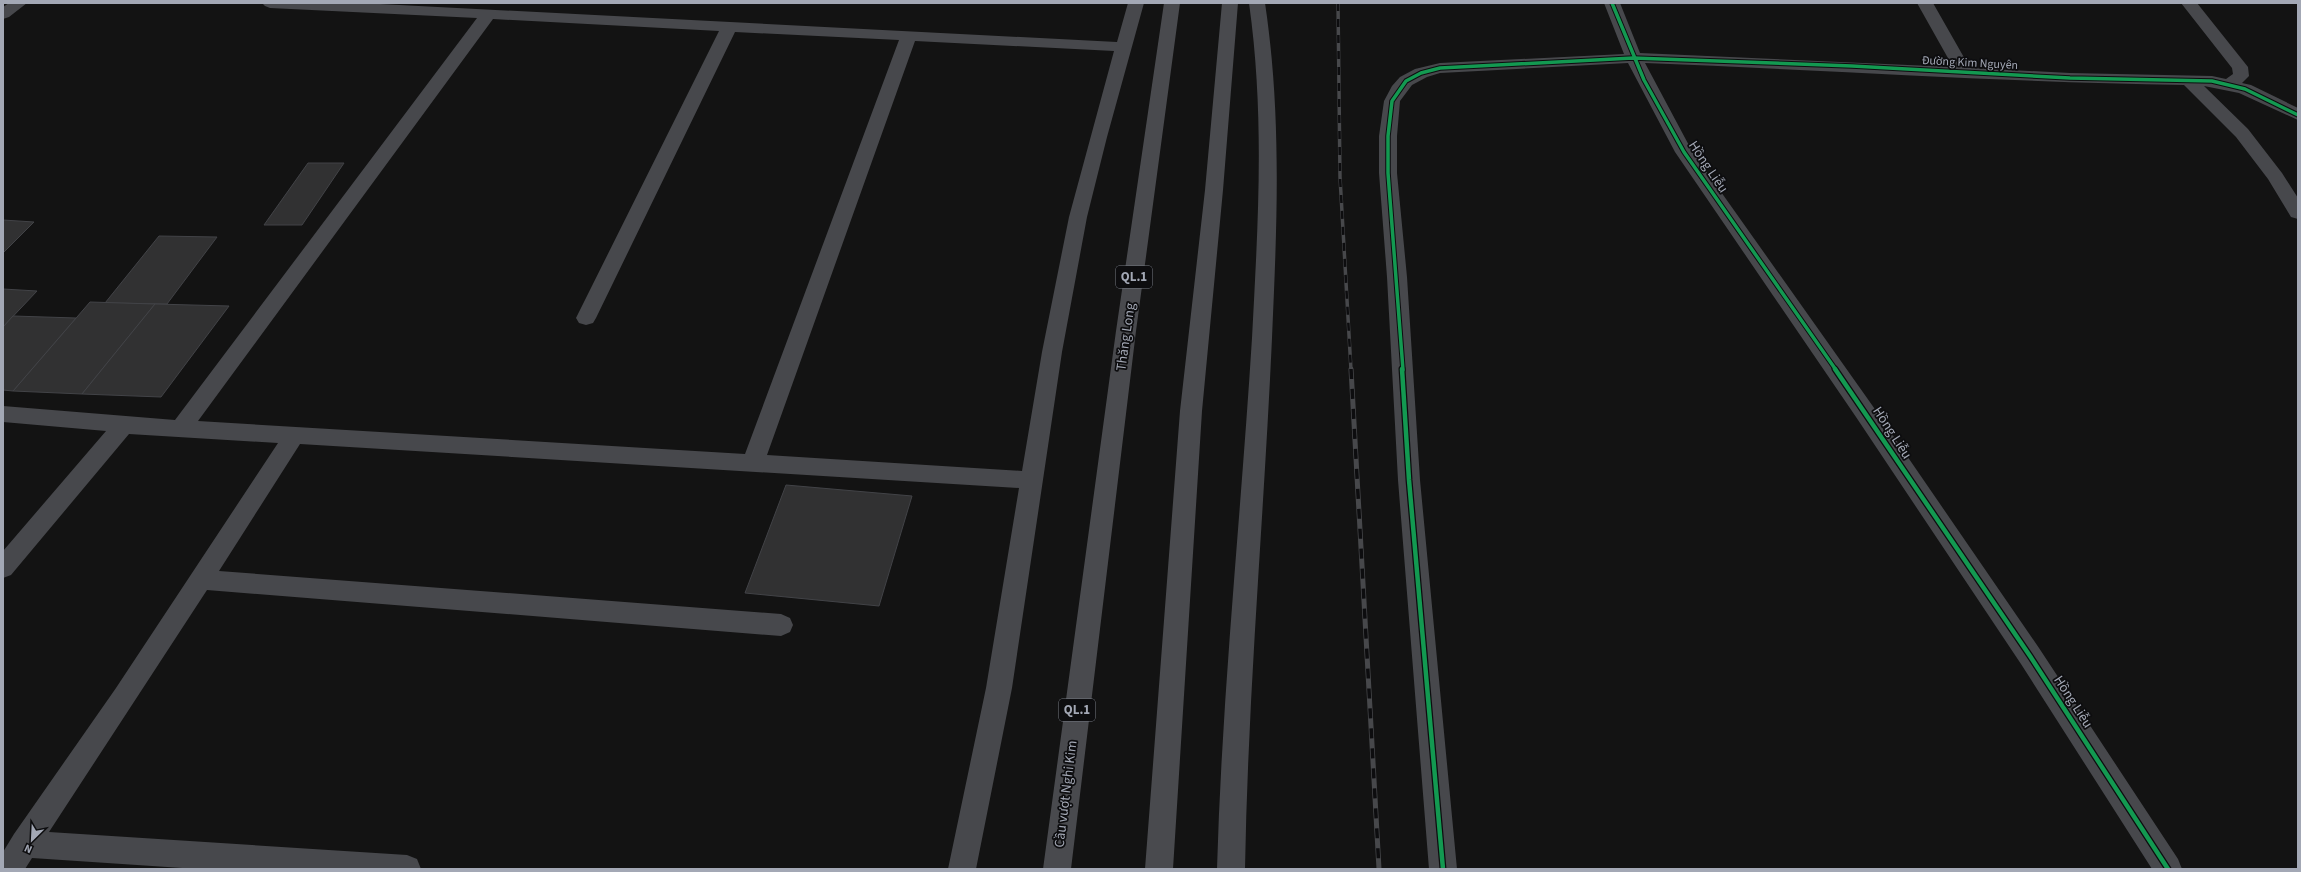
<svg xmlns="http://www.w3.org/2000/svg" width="2301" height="872" font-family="'Source Sans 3',sans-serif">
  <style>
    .building { fill: #313132; stroke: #424347 }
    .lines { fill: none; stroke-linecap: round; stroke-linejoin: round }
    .minor { fill: #47484c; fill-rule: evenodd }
    .major { fill: #494a4e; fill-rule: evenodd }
    .rail-far1-casing { stroke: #47484b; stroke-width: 3.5 }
    .rail-casing { stroke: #47484b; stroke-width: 5 }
    .rail-far1 { stroke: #0d0d0f; stroke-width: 2.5; stroke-dasharray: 8; stroke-linecap: butt }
    .rail { stroke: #0d0d0f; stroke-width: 3.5; stroke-dasharray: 10; stroke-linecap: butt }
    .cycleway-far1-casing { stroke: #0d0d0f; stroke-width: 5.5 }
    .cycleway-casing { stroke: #0d0d0f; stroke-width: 7 }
    .cycleway-far1 { stroke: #139951; stroke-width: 3.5 }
    .cycleway { stroke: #139951; stroke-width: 4.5 }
    .labels { text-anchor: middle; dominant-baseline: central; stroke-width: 3.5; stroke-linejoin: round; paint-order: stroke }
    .far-street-label { font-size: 12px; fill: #a3a8b5; stroke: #0d0d0f }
    .shield { fill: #0d0d0f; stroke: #767a83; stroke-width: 1 }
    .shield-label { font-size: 13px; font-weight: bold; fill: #a3a8b5 }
    .street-label { font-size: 14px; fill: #a3a8b5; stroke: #0d0d0f }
  </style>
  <rect width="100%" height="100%" fill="#131313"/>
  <g class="building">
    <path d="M308,163H344L302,225H264Z"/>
    <path d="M3,220L34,222L3,253Z"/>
    <path d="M159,236L217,237L167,304L105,303Z"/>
    <path d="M3,289L37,291L3,327Z"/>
    <path d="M90,302L155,304L82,394L13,391Z"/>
    <path d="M155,304L229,306L161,397L82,394Z"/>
    <path d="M13,316L76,318L13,391L3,390V327Z"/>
    <path d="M786,485L912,496L879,606L745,593Z"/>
  </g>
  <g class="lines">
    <g class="minor">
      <path d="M9,3H27L9,17L3,19V7Z"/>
      <path d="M262,3H361L1117,42L1128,3H1144L1107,137L1087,217L1062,352L1012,688L976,869H948L986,688L1019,488L300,444L219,571L781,614L790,618L793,625L790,632L781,636L207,590L49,832L407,855L417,859L421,869H197L32,858L25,869H3V852L14,834L116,688L278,443L129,434L11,575L3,578V551L106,431L3,422V406L175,420L477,18L270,8L265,6ZM493,19L719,31L576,318L579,323L586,325L593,323L596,318L735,32L899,40L745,454L198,421ZM915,41L1114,51L1069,217L1042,352L1022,471L767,455Z"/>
      <path d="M1249,3H1265C1282,117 1277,224 1272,338C1264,515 1248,692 1245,869H1217C1222,692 1241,515 1252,338C1258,224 1265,117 1249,3Z"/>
      <path d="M1604,3H1620L1640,53L1953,67L1917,3H1933L1970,68L2070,73L2212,76L2226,79L2233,74L2232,68L2181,3H2197L2248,67L2249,76L2242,83L2251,85L2298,108V120L2239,93L2204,86L2248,129L2282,173L2298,198V219L2291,217L2268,179L2236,137L2184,85C2004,82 1825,70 1645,63L1692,151L1872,405L2039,648L2178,859L2182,869H2152L2021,664L1856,417L1675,152L1628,63L1440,73L1427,77L1412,85L1400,101L1397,136V173L1407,277L1420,480L1457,869H1429L1398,480L1387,277L1379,173V136L1384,101L1392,86L1400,77L1415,69L1440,63L1624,54Z"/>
    </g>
    <g class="major">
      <path d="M1164,3H1180L1136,331L1071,869H1043L1116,331Z"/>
      <path d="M1222,3H1238L1223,190L1202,411L1173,869H1145L1180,411L1205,190Z"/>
    </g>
    <defs>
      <path id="rail-far1" d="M1338,3L1340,177L1351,370"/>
      <path id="rail" d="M1351,369L1379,869"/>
    </defs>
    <use href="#rail-far1" class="rail-far1-casing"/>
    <use href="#rail" class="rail-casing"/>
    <use href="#rail-far1" class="rail-far1"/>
    <use href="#rail" class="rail"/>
    <defs>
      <g id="cycleway-far1">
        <path d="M1612,3L1644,80L1684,152L1836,370"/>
        <path d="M1403,370L1388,173V136L1392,101L1406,81L1421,73L1440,68L1633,58L1852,66L2070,78L2212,81L2245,89L2298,115"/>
      </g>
      <g id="cycleway">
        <path d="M1402,369L1409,480L1443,869"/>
        <path d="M1835,369L2030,656L2168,869"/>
      </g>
    </defs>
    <use href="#cycleway-far1" class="cycleway-far1-casing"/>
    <use href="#cycleway" class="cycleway-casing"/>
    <use href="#cycleway-far1" class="cycleway-far1"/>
    <use href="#cycleway" class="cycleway"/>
  </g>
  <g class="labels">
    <g class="far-street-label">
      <text transform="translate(1970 63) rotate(3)">Đường Kim Nguyên</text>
    </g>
    <g class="shield">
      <rect x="1116" y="266" width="36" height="22" rx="3"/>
      <rect x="1059" y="699" width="36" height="22" rx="3"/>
    </g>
    <g class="shield-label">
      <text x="1134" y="277">QL.1</text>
      <text x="1077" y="710">QL.1</text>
    </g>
    <g class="street-label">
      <text transform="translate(1708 167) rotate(56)">Hồng Liễu</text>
      <text transform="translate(1126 337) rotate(-82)">Thăng Long</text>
      <text transform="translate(1892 433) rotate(57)">Hồng Liễu</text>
      <text transform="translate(2073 702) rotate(57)">Hồng Liễu</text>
      <text transform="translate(1066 794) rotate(-83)">Cầu vượt Nghi Kim</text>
    </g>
  </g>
  <rect width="2301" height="872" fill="none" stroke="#a3a8b5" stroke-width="8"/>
  <g transform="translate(32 840) rotate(204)" stroke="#0d0d0f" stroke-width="3" paint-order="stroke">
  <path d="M0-3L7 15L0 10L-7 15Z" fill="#a3a8b5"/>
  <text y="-6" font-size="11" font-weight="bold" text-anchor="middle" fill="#a3a8b5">N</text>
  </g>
</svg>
